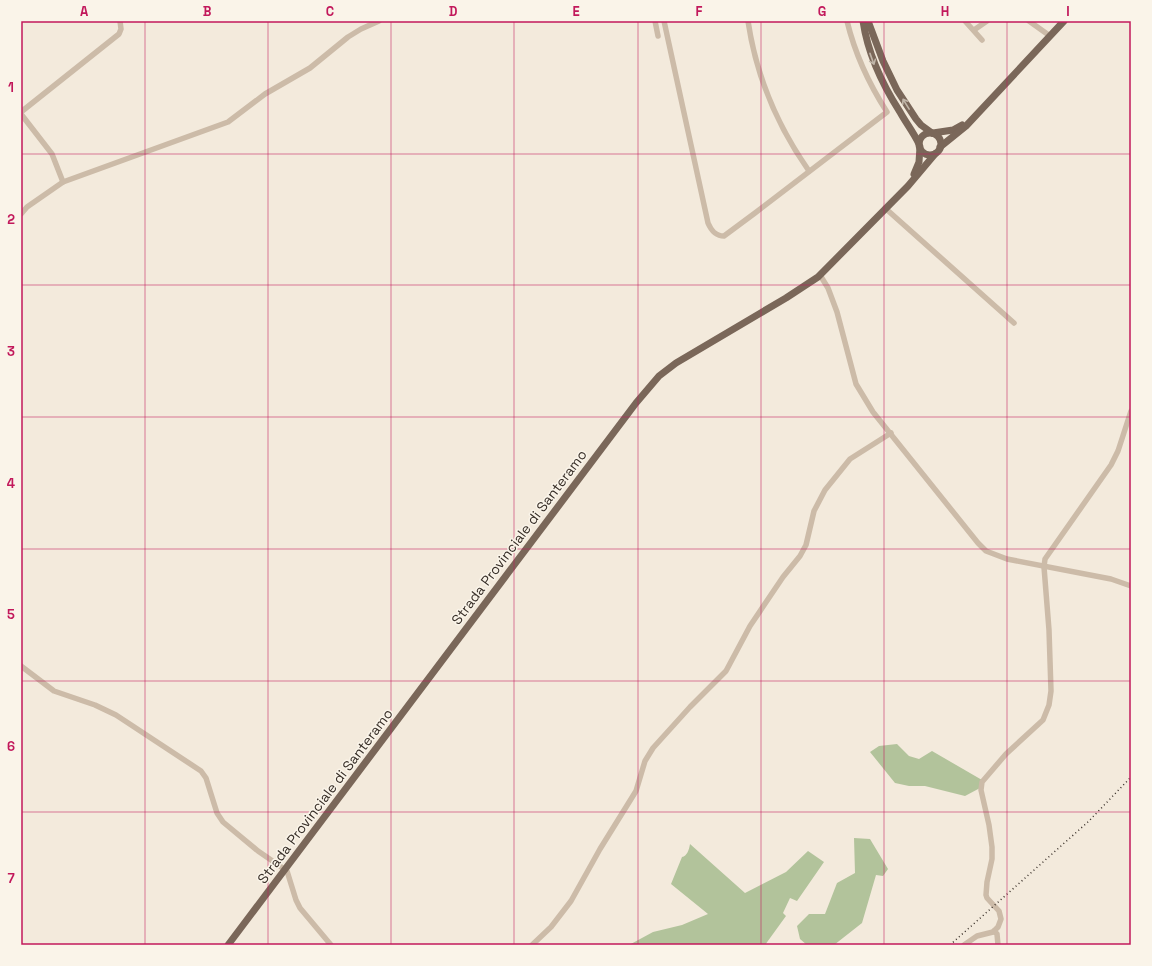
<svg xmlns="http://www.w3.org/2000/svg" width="1152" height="966" font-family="'Space Grotesk',sans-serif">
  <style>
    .green { fill: #b2c39b }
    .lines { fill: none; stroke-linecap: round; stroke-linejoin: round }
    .minor { stroke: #ccbba8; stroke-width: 5.5 }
    .major { stroke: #7a6759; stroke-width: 7 }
    .rail { stroke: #382f28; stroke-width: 1.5; stroke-dasharray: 1 3; stroke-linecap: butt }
    .oneway { stroke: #c0b5a8 }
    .grid { fill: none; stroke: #c2185b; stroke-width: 1; stroke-opacity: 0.55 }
    .labels { text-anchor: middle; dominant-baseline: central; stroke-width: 3; stroke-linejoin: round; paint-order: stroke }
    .street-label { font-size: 14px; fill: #382f28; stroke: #faf4e9 }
    .neatline { fill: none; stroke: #c2185b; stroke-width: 1.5 }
    .grid-label { font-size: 13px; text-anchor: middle; font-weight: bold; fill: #c2185b }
  </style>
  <rect width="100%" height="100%" fill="#f3eadc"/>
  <g class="green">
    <path d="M897,744L909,756L919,759L932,751L982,780L980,788L965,796L925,786H909L895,783L870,752L879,746Z"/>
    <path d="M854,838L870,839L888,869L883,876L876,875L862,923L834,945H807L800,939L797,926L809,914H825L837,883L855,873Z"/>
    <path d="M690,844L745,893L786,872L808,851L824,862L797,901L790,898L783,913L786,916L765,945H629L653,932L682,925L708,914L671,884L682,857C687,856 689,850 690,844Z"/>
  </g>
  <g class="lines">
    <g class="minor">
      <path d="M655,21L658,36"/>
      <path d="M664,21L708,223C711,230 715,236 724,236L755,213L887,112C869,84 855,54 847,21"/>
      <path d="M748,21C756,75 778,127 809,171"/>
      <path d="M965,21L982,40"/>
      <path d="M1029,21L1050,36"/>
      <path d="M974,30L987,21"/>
      <path d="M21,112L119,34L121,29L120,21"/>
      <path d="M21,114L52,154L63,182"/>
      <path d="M885,208L1014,323"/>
      <path d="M21,214L27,207L63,182L228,122L265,94L310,68L348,37L361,29L379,21"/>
      <path d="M820,275L828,288L837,312L856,384L873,412L978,543L986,551L1007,559L1111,579L1131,586"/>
      <path d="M21,666L54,691L95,705L116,715L201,771L206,778L217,813L223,822L258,851L287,871L296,900L300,908L331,945"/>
      <path d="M994,931L997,934L998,945"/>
      <path d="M532,945L551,927L571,901L600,849L636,791L645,761L653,748L690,707L726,671L750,626L783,577L800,556L806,545L814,511L825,490L850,459L891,433"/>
      <path d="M964,945L977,936L993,932L998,927L1001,919L999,911L987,898L986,895L987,882L992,859V847L989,825L981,790L982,782L1006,754L1043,720L1049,705L1051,691L1049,630L1044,567L1045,559L1111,465L1118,451L1131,411"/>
    </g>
    <g class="major">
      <path d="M863,21C868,55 882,84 900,112C906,123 914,133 919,144"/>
      <path d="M868,21L883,61L897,90L916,119L921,125L932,133"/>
      <path d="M933,133L953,130L962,125"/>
      <circle cx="930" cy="144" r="11"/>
      <path d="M940,147L966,126L1064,21"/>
      <path d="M914,174L919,162L920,147"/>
      <path d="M228,945L636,403L659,376L676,363L786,298L818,277L908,186L935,154"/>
    </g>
    <path class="rail" d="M950,945L1089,821L1131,777"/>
  </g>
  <defs><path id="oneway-shaft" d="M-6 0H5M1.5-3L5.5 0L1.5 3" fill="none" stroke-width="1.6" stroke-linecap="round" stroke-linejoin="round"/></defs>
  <g class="oneway">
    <use href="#oneway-shaft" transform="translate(872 59) rotate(70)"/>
    <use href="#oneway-shaft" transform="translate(906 104) rotate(-122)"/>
  </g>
  <path class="grid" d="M145,21V945M268,21V945M391,21V945M514,21V945M638,21V945M761,21V945M884,21V945M1007,21V945M21,154H1131M21,285H1131M21,417H1131M21,549H1131M21,681H1131M21,812H1131"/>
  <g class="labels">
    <g class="street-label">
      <text transform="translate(519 537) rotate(-53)">Strada Provinciale di Santeramo</text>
      <text transform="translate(325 796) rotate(-53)">Strada Provinciale di Santeramo</text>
    </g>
  </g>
  <rect width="1152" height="966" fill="none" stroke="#faf4e9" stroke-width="44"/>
  <rect x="22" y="22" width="1108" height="922" class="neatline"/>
  <g class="grid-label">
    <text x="84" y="16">A</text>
    <text x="207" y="16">B</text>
    <text x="330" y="16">C</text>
    <text x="453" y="16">D</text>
    <text x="576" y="16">E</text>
    <text x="699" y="16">F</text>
    <text x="822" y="16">G</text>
    <text x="945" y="16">H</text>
    <text x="1068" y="16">I</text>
    <text x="11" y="92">1</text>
    <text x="11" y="224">2</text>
    <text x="11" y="356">3</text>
    <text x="11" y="488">4</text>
    <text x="11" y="619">5</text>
    <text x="11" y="751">6</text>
    <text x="11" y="883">7</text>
  </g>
</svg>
